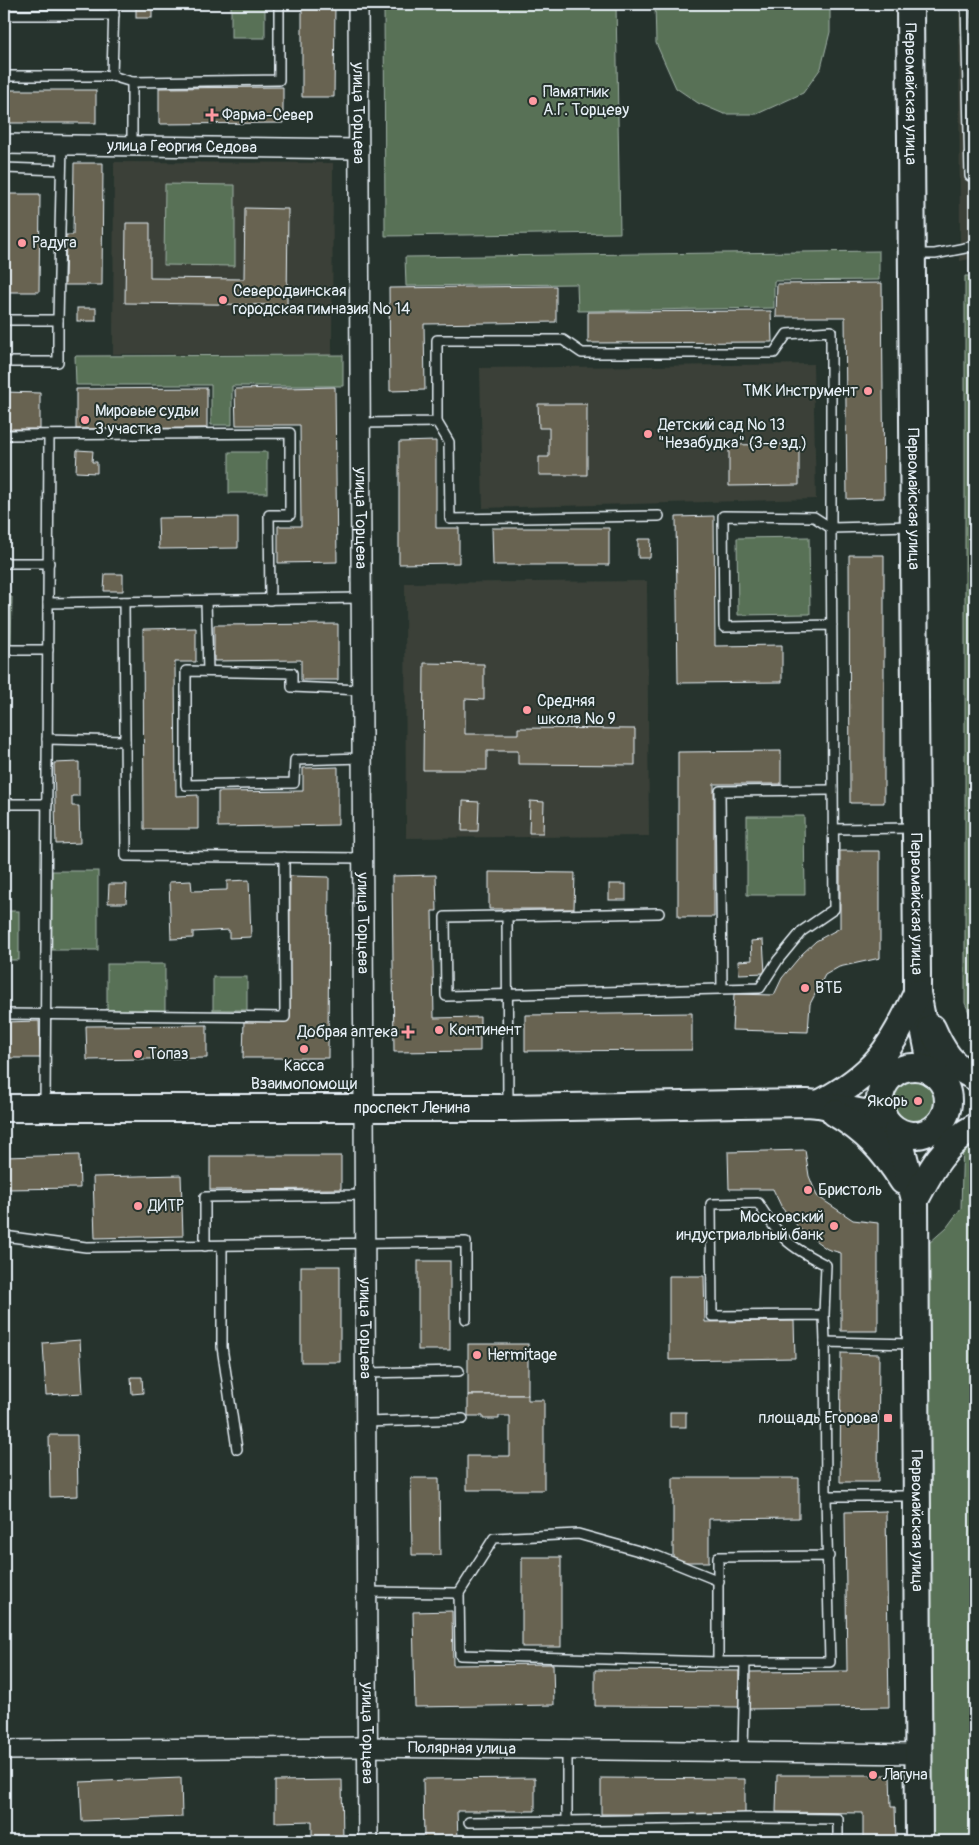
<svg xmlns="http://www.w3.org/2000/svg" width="979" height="1845" font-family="Pangolin,sans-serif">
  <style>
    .built { fill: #3a4138 }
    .green { fill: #597156; stroke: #a0b1a7 }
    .building { fill: #686351; stroke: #e8f1f8 }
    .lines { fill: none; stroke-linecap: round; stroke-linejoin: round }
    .lane-casing { stroke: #e8f1f8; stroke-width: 12 }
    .street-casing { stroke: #e8f1f8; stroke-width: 22 }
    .secondary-casing { stroke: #e8f1f8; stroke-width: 30 }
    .lane { stroke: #26332d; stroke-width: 9 }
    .street { stroke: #26332d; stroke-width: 19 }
    .secondary { stroke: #26332d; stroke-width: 26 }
    .poi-dot { fill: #ff9aa2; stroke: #26332d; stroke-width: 2 }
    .labels { text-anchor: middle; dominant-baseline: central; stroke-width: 4; stroke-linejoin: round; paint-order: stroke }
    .poi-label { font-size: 16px; fill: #e8f1f8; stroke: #26332d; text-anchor: start }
    .street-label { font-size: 16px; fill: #e8f1f8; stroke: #26332d }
  </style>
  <rect width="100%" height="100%" fill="#26332d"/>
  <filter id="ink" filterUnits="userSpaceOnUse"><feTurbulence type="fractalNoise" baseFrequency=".02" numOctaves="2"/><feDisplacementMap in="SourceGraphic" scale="10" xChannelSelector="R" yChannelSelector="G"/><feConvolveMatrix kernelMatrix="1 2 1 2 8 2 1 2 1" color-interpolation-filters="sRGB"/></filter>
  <g filter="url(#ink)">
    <g class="built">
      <path d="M959,4H975V258L960,261Z"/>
      <path d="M114,162L333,163L332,355L113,354Z"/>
      <path d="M813,364L816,499L483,508L480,368Z"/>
      <path d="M647,581L649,836L406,838L405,583Z"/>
    </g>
    <g class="green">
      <rect x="231" y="4" width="34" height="34"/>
      <path d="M384,4H616L620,233L385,236Z"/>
      <path d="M655,4H830V32L821,68L803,93L757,114H724L698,103L676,88L656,43Z"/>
      <path d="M165,184L235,185V266L164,265Z"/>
      <path d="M879,251V280L774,281V308L578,311L577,284L406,286L405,257Z"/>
      <path d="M965,276H975V1026L965,1003Z"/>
      <path d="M343,355V386H232V425H211V385H76L75,356Z"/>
      <rect x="229" y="452" width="38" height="41"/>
      <path d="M809,537L810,614L738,615L737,538Z"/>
      <path d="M4,597H12L11,646H4Z"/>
      <path d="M747,816H804L805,895H747Z"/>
      <rect x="52" y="871" width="46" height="79"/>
      <rect x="4" y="911" width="15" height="49"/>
      <rect x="107" y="964" width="58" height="49"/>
      <rect x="213" y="977" width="34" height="33"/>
      <circle cx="915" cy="1101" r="21"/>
      <path d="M975,1137V1841H932L928,1244L947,1227L961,1208L963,1138Z"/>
    </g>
    <g class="building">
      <path d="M302,4H335L334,97H302Z"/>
      <rect x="136" y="7" width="16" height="11"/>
      <path d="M283,87V123L159,124V88Z"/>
      <rect x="4" y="90" width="92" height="33"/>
      <path d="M74,163H103L102,285H65L66,235H73Z"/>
      <path d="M4,194H40L39,292H4Z"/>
      <path d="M245,208L288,209L287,305L125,303L126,223H150V278L244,279Z"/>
      <path d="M882,283L884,498L847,499L845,317H776L777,284Z"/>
      <path d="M556,286V322L424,324L425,390L390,391L389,288Z"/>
      <rect x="77" y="308" width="19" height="13"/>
      <path d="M771,311L772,342L588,343V312Z"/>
      <path d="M335,387L337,562L278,563V526H301L300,425H236L235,389Z"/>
      <path d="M207,388V428L76,429V389Z"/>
      <path d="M4,392L40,393V429H4Z"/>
      <path d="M538,404H587V475H539V457H549V428H539Z"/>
      <path d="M436,441V528H459V563L399,564V442Z"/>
      <path d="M799,444V485L729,486V445Z"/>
      <path d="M77,450L93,451L92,462H97V473L76,472Z"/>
      <path d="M714,516L715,646L782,645V682L678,683L676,517Z"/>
      <path d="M238,517V548L159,549L158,518Z"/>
      <path d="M492,528H609V565H493Z"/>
      <path d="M638,539H651L650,558H638Z"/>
      <path d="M849,555H884V803H850Z"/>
      <path d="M105,574H123V591H104Z"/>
      <path d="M338,624V680H301V660L214,661V625Z"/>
      <path d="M196,628V662H175L176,796L198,795V829H144L143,629Z"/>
      <path d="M424,663L484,664V700L465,699V734H518V728L635,729V765L518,764V751H487V770H423Z"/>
      <path d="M781,751V784H714V917H678V752Z"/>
      <path d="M79,762V796H72V806H79L80,843L56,844L54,763Z"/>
      <path d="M338,767V825L218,827V792L303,791V768Z"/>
      <path d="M463,801L479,802L478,831H462Z"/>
      <path d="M530,801L544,802L543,833H529Z"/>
      <path d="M840,851H880V958L839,967L825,975L810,1004L808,1032L732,1030L734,994L774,995L782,978L802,954L816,941L840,928Z"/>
      <path d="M489,872L575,873L574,909H489Z"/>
      <path d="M436,875L437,911H432L434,1018L480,1017V1051L394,1052L392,876Z"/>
      <path d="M290,876L329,877L328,1058H243L244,1020H289Z"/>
      <path d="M249,880L251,937L229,938V930L193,932V938L171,939L169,882L191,881L192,891L227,890V881Z"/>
      <path d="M109,884H127L126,903H108Z"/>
      <rect x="609" y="884" width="17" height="16"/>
      <path d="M763,940L765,973L739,974L738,961L752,960L751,941Z"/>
      <path d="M692,1013V1050L525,1051V1015Z"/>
      <path d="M39,1021L40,1058H4V1022Z"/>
      <path d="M207,1025V1058L87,1060L86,1026Z"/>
      <path d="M805,1150L809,1176L817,1196L853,1220L878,1223V1331H841V1253L827,1249L801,1230L782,1208L773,1189H729L728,1152Z"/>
      <path d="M79,1155L80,1188L4,1189V1157Z"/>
      <path d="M210,1156H341V1189L210,1190Z"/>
      <path d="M181,1175L183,1236L95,1238L93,1177Z"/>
      <rect x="418" y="1261" width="32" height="89"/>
      <rect x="301" y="1266" width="39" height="96"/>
      <path d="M669,1276H704L705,1322L794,1321L795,1358L669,1360Z"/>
      <path d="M80,1340L83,1393L46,1395L43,1343Z"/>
      <rect x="468" y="1344" width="60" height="51"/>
      <path d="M841,1353L879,1354L878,1482H840Z"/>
      <path d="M131,1377H142L143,1393L132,1394Z"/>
      <path d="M468,1395H528V1400H544V1490H467V1456H510V1416H499V1419H483V1416H468Z"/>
      <rect x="670" y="1412" width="16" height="15"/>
      <path d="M49,1435H77L78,1496L50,1497Z"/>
      <path d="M411,1478H439L440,1555H412Z"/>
      <path d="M673,1478H799V1518L709,1519V1562H673Z"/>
      <path d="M886,1511L889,1707L748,1709V1672L847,1671L845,1512Z"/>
      <rect x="522" y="1557" width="39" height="90"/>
      <path d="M452,1611L453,1665L553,1664L554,1705L415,1707L413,1612Z"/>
      <path d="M595,1670L739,1671V1707L595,1706Z"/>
      <path d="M777,1775H890L891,1807H895L896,1841H863V1813L776,1812Z"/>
      <path d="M181,1778L182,1817L82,1821L80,1782Z"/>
      <path d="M535,1778V1811H457L458,1841H424L423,1779Z"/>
      <path d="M601,1778L745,1779V1815L601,1814Z"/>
      <path d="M342,1780L343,1841H312V1821L275,1822V1781Z"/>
    </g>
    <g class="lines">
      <defs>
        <g id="lane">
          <path d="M966,4L970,176H975"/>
          <path d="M4,15H114"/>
          <path d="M4,76H112L132,82L279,80V4"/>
          <path d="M112,76L114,4"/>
          <path d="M132,145V82"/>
          <path d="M4,168L61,170"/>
          <path d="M915,254H935L975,246"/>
          <path d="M4,320H58L62,144"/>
          <path d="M4,362H58V320"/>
          <path d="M437,422L449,442L450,519L659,516"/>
          <path d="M360,423L437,422V340H563L582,353H774L787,334L831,331V528L912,526"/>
          <path d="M4,435L290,433V515H269L270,600"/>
          <path d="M4,563H49"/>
          <path d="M206,601L208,671"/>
          <path d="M124,602L126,856L363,858"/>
          <path d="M48,603L361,598"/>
          <path d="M4,650H48"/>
          <path d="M362,690L292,687V673L186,671V785L294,783L295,760L362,758"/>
          <path d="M47,739L125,741"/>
          <path d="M4,804H47"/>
          <path d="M833,829L913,828"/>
          <path d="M659,913L445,917L446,996L760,988L778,960L802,931L834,909L831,528L814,517L723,516L724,627L832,625"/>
          <path d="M507,915L508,1105"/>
          <path d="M722,988L720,791L833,790"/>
          <path d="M4,1014L285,1017L284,857"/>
          <path d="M45,1107L49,435"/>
          <path d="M4,1236L86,1247L466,1242V1319"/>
          <path d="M205,1246V1197L365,1195"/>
          <path d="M222,1246V1347L237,1449"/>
          <path d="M824,1315L826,1265C788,1246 780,1238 758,1203L711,1204L712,1316L824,1315L825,1342"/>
          <path d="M913,1344L825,1342L826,1496H915"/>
          <path d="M365,1373L459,1371"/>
          <path d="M366,1422L463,1419"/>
          <path d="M826,1496L830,1662H718V1557L829,1556"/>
          <path d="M367,1592L459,1593L494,1538L578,1534L657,1556L719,1581"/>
          <path d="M459,1593L460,1655L718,1662"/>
          <path d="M743,1751L745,1662"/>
          <path d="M567,1821L750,1818L838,1819V1841"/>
          <path d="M469,1822L567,1821V1749"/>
        </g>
        <g id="street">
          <path id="s1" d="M358,4L368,1841"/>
          <path id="s2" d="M4,144L359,149"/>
          <path id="s3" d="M4,1750L367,1747L918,1754"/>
        </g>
        <g id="secondary">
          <path id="s4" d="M910,4L917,972V993L933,1073"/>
          <path d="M932,1028C942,1051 952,1067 975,1077"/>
          <circle cx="914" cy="1101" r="34"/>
          <path d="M819,1104C875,1074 891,1050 917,993"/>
          <path id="s5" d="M4,1108H508L807,1103L819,1104L883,1117"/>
          <path d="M835,1113C866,1131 884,1151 903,1181"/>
          <path id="s6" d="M897,1131L915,1200L919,1841"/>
          <path d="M915,1200C930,1171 945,1143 975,1127"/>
        </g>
      </defs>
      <use href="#lane" class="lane-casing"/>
      <use href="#street" class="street-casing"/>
      <use href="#secondary" class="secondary-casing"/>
      <use href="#lane" class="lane"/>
      <use href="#street" class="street"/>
      <use href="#secondary" class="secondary"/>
    </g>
  </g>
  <g class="poi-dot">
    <circle cx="533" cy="101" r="5"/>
    <path d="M209.5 107.5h5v5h5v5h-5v5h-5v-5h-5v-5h5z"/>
    <circle cx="22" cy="243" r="5"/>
    <circle cx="223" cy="300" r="5"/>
    <circle cx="868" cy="391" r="5"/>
    <circle cx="85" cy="420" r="5"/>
    <circle cx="648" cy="434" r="5"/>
    <circle cx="527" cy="710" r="5"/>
    <circle cx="805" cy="988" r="5"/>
    <circle cx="439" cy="1030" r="5"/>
    <path d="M405.5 1024.5h5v5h5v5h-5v5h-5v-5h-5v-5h5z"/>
    <circle cx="304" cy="1049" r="5"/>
    <circle cx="138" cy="1054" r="5"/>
    <circle cx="918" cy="1101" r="5"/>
    <circle cx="808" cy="1190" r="5"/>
    <circle cx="138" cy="1206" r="5"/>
    <circle cx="834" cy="1226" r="5"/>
    <circle cx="477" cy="1355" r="5"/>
    <rect x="883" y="1413" width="10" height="10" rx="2.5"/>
    <circle cx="873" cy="1775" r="5"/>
  </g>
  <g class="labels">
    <g class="poi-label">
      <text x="543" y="92">Памятник<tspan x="543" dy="18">А.Г. Торцеву</tspan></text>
      <text x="222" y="115">Фарма-Север</text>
      <text x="32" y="243">Радуга</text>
      <text x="233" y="291">Северодвинская<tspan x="233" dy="18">городская гимназия № 14</tspan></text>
      <text x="858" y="391" text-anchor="end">ТМК Инструмент</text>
      <text x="95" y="411">Мировые судьи<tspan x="95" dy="18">3 участка</tspan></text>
      <text x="658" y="425">Детский сад № 13<tspan x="658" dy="18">"Незабудка" (3-е зд.)</tspan></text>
      <text x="537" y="701">Средняя<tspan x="537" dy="18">школа № 9</tspan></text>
      <text x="815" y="988">ВТБ</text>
      <text x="449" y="1030">Континент</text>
      <text x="398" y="1032" text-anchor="end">Добрая аптека</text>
      <text x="148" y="1054">Топаз</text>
      <text x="304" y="1066" text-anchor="middle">Касса<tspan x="304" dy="18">Взаимопомощи</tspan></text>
      <text x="908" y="1101" text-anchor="end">Якорь</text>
      <text x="818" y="1190">Бристоль</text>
      <text x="148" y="1206">ДИТР</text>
      <text x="824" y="1217" text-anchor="end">Московский<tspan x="824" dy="18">индустриальный банк</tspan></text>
      <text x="487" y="1355">Hermitage</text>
      <text x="878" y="1418" text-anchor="end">площадь Егорова</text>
      <text x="883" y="1775">Лагуна</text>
    </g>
    <g class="street-label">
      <text stroke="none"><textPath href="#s4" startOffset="90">Первомайская улица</textPath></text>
      <text stroke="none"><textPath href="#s1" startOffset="109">улица Торцева</textPath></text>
      <text stroke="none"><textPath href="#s2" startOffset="178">улица Георгия Седова</textPath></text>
      <text stroke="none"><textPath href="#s4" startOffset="495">Первомайская улица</textPath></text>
      <text stroke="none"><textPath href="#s1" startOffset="514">улица Торцева</textPath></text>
      <text stroke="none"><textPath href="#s4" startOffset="900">Первомайская улица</textPath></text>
      <text stroke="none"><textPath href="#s1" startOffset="919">улица Торцева</textPath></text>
      <text stroke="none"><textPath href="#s5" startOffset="408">проспект Ленина</textPath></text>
      <text stroke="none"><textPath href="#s1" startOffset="1324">улица Торцева</textPath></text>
      <text stroke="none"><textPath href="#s6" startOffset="392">Первомайская улица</textPath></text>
      <text stroke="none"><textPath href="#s1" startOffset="1729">улица Торцева</textPath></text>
      <text stroke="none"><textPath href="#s3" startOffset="458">Полярная улица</textPath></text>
    </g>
  </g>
  <rect width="979" height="1845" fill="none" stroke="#26332d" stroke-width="20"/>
  <rect x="10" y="10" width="959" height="1825" fill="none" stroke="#e8f1f8" stroke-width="2" filter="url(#ink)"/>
</svg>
